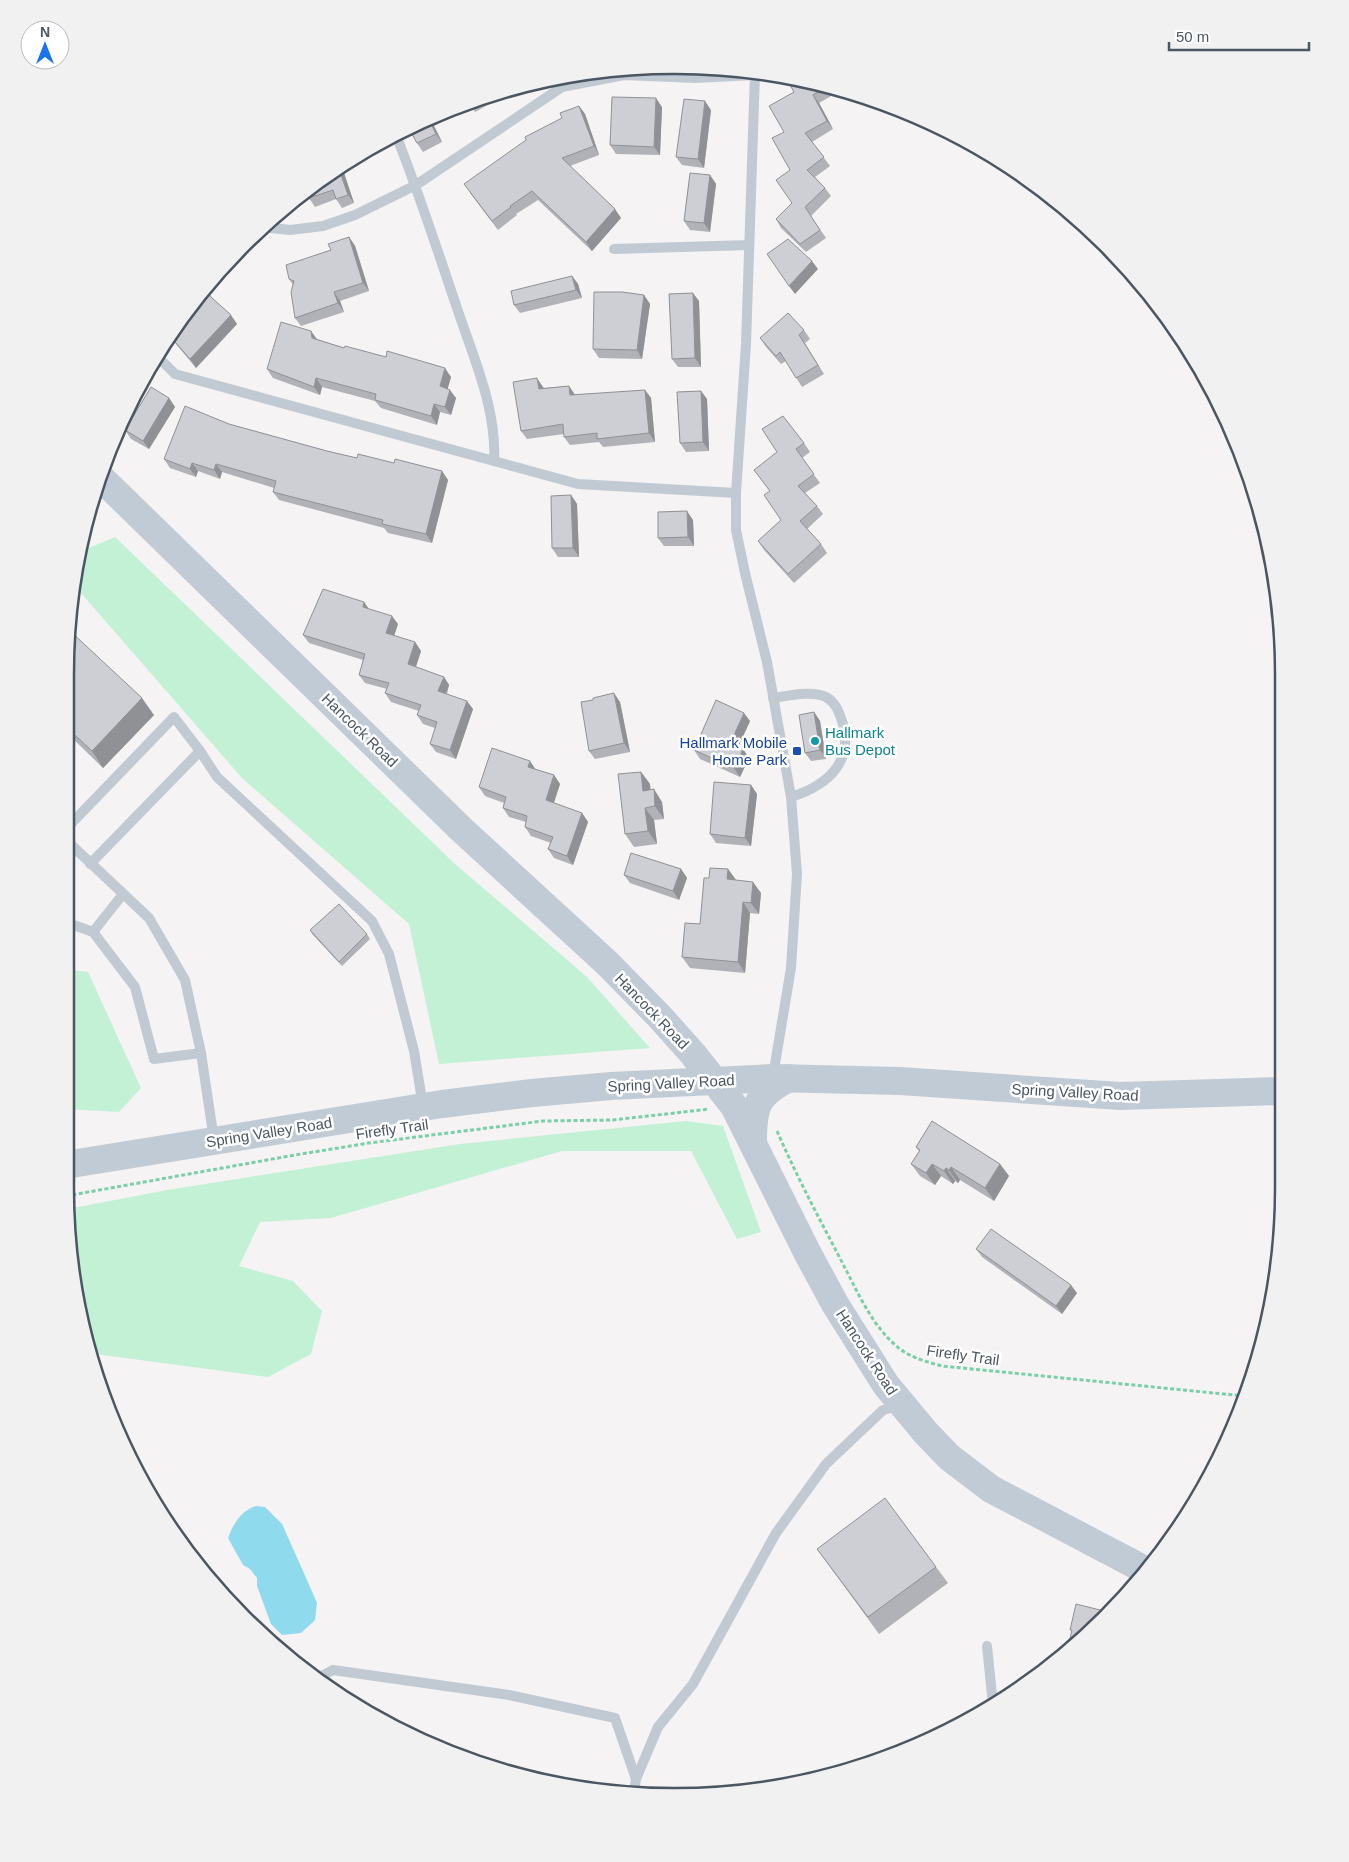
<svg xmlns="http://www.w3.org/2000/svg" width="1349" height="1862" font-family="Arial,sans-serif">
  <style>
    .green { fill: #c3f1d5 }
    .water { fill: #90daee }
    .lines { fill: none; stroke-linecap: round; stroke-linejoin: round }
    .path { stroke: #7ad0a6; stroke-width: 3; stroke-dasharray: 4 2.5; stroke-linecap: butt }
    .lane { stroke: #c1cad2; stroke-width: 10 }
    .secondary { stroke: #c1cbd6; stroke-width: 28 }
    .wall { fill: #b0b2b7 }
    .shaded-wall { fill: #909195 }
    .building { fill: #cdcfd5; stroke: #909195 }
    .culture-dot { fill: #0f9aa8; stroke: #fff; stroke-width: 2 }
    .transit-dot { fill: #1a4fb4; stroke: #fff; stroke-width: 2 }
    .labels { text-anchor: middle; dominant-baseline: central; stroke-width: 5; stroke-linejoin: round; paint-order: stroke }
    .street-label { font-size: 15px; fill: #4a5661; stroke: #fff }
    .culture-label { font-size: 15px; fill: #0d838f; stroke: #fff; text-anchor: start }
    .transit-label { font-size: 15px; fill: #164399; stroke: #fff; text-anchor: end }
    .rim { fill: none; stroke: #4a5661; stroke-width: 2.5 }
  </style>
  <rect width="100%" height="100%" fill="#f5f3f3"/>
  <g class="green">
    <path d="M115,537L455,864L587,977L650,1048L439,1064L409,924L242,778L74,585L77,553Z"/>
    <path d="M65,969L88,972L141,1088L119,1112L65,1109Z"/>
    <path d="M686,1121L723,1126L761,1232L737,1239L691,1151H562L331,1218L260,1222L239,1266L293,1281L322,1311L311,1354L268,1377L88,1353L86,1346L68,1209L167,1190L460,1144Z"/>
  </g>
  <path class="water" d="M256,1506L265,1507L282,1524L303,1571L317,1603L315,1620L301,1633L282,1635L271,1624L257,1586V1578L250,1569L243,1565L228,1538C233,1524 242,1510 256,1506Z"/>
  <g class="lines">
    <g class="path">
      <path d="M777,1131C797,1177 820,1220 843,1264C858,1293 873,1328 900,1349C912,1358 927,1362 942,1366L1244,1396"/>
      <path d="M66,1196L295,1155L369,1143L543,1121L613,1120L709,1109"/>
    </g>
    <g class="lane">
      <path d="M755,73L746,344L736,493V530L745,573L767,662L791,797L797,874L791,968L773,1076"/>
      <path d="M396,135C419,193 438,252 458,311C474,359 497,410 494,461"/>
      <path d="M262,227L290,230L323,226L355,215L416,185L562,87L624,75L695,78L755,75"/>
      <path d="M614,249L749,245"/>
      <path d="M157,356L175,374L578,484L736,493"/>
      <path d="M773,698C787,696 813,690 826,697C835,702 838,710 841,718C856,760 829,785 791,797"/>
      <path d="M65,830L174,717L200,751L217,777L372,921L389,954L414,1051L423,1106"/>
      <path d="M65,839L149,918L185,980L201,1053L214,1140"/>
      <path d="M90,864L200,751"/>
      <path d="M65,922L93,932L135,987L154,1059L201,1053"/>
      <path d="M93,932L123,894"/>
      <path d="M987,1646L993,1705"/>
      <path d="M320,1677L333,1670L509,1695L615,1718L636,1779L634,1792"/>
      <path d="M636,1779L658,1727L693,1684L776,1533L826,1464L883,1410L899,1406"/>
    </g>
    <g class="secondary">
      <path d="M100,477L461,829L607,963L659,1016L693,1054L734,1106L808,1254L835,1304L886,1385L926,1433L949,1457L991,1489L1147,1571"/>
      <path d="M753,1141C753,1105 757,1095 789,1078"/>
      <path d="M65,1165L442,1104L532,1093L611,1086L773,1078L900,1081L1120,1096L1282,1091"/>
    </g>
  </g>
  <g class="wall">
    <path d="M786,78L833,86H834L838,92L819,103L833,129L812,142L830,166L815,177L825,188L831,196L811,216L826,238L806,252L781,228L776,219L792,203L790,170L784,132L794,92Z"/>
    <path d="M518,88L475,112L471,106L434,126L442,142L423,152L417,143L409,129L479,97Z"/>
    <path d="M579,106L585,114L599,155L570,166L621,218L592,251L538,200L516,214L517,215L498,230L470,193L562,118Z"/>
    <path d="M662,107L660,155L616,154L610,145Z"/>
    <path d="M711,110L704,168L682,165L676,157Z"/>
    <path d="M342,167L354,203L342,208L336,199L315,207L309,198L307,192Z"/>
    <path d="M710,175L716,184L710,232L690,230L684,221Z"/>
    <path d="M349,237L355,246L369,291L340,301L344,312L301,326L295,318L293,285L289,279Z"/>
    <path d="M241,248L244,252L205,290L237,324L196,368L170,337L216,273Z"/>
    <path d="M572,276L578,284L582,298L520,313L514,305Z"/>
    <path d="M644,295L650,304L642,359L599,358L593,349Z"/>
    <path d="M699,301L701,367H678L672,359Z"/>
    <path d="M804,330L810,339L805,343L824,374L802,387L786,361L781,364L766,347L760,338Z"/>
    <path d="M311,331L317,339L344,348L451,377L447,389L456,398L451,415L440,412L437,425L381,408L375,401L322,387L320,395L273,378L267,369Z"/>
    <path d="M569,386L575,395L645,390L651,398L655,442L603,447L599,442L570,445L564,437V434L527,439L521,431L543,387L544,388Z"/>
    <path d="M701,391L707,399L709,451L686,452L680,443Z"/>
    <path d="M169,398L175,407L149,449L131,439L125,430Z"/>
    <path d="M229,424L327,451L357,458L442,471L448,480L432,543L388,533L384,528L279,500L273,492L274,488L222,472L220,479L198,471L196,477L170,468L164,459Z"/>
    <path d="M804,443L810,452L802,458L820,483L805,493L817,506L823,514L807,529L821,544L827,553L794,583L764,550L758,541L781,520L770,491L754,470Z"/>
    <path d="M571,495L577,504L579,557H558L552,548Z"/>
    <path d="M693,520L694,546H664L658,538Z"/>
    <path d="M364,602L369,609L398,624L394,636L415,642L421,651L416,667L444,677L449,685L447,694L473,709L456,759L436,752L430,744L435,728L423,724L417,715L419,711L391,702L385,693L387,689L365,683L359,675L363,660L309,643L303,635Z"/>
    <path d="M65,674L154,715L103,768L65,731Z"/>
    <path d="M620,702L630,752L595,759L589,751Z"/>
    <path d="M814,712L820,721L826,759L811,761L805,753Z"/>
    <path d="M750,721L738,747L743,749L749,758L740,777L700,759L694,750Z"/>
    <path d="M536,770L554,775L560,784L553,803L582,813L588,822L573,865L554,858L548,849L551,843L531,836L525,827L526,822L509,817L503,808L504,803L485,796L479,787Z"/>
    <path d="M641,772L650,784V790L662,802L664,819L654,820L657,844L634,847L625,834Z"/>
    <path d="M751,785L757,794L751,846L716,843L710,834Z"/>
    <path d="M681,869L687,878L679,900L630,883L624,875Z"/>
    <path d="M728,869L736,880L761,893L759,914L750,913L745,973L690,968L682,957L700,924L709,878Z"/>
    <path d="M310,930L367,934L370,939L342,966L313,935Z"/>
    <path d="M916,1147L1000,1164L1009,1176L994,1201L960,1180L958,1183L955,1181L953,1184L941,1176L935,1185L920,1176L911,1164L919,1151Z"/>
    <path d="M976,1249L1077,1293L1062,1314L982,1257Z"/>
    <path d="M817,1549L936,1567L948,1583L879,1634Z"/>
  </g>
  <g class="shaded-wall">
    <path d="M813,95L819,103L833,129L827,121Z"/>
    <path d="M656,98L662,107L660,155L654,147Z"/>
    <path d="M705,101L711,110L704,168L698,159Z"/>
    <path d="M579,106L585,114L599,155L594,146Z"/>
    <path d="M429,120L434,126L442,142L436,134Z"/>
    <path d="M342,167L354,203L348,195L339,169Z"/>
    <path d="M710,175L716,184L710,232L704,223Z"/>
    <path d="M615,209L621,218L592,251L586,242Z"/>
    <path d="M349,237L355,246L369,291L363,283Z"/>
    <path d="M812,261L818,269L795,294L789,286Z"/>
    <path d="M572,276L578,284L582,298L576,290Z"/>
    <path d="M334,292L340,301L344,312L338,303Z"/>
    <path d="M693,293L699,301L701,367L695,358Z"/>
    <path d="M644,295L650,304L642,359L637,350Z"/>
    <path d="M231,315L237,324L196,368L190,359Z"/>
    <path d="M311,331L317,340L312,338Z"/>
    <path d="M445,368L451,377L446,395L440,386Z"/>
    <path d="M316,378L322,387L320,395L314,387Z"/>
    <path d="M537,378L543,387L545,397L539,389Z"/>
    <path d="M569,386L575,395H570Z"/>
    <path d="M450,390L456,398L451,415L445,407Z"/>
    <path d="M645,390L651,398L655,442L649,433Z"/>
    <path d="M701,391L707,399L709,451L703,442Z"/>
    <path d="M169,398L175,407L149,449L143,441Z"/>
    <path d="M434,404L440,412L437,425L431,416Z"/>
    <path d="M192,463L198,471L196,477L190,469Z"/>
    <path d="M216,464L222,472L220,479L214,470Z"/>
    <path d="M442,471L448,480L432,543L426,534Z"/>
    <path d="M571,495L577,504L579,557L573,548Z"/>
    <path d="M687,511L693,520L694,546L688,537Z"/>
    <path d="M364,602L370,611L363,607Z"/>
    <path d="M392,616L398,624L392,642L386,633Z"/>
    <path d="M415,642L421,651L414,672L408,664Z"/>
    <path d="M444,677L449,685L444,699L438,691Z"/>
    <path d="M614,693L620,702L630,752L624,743Z"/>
    <path d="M142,698L154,715L103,768L92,751Z"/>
    <path d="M467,701L473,709L456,759L450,750Z"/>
    <path d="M814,712L820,721L826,759L820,750Z"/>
    <path d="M744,713L750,721L736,752L730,744Z"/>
    <path d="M743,749L749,758L740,777L734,768Z"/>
    <path d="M530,761L536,770L528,767Z"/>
    <path d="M641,772L650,784L652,803L643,791Z"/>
    <path d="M554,775L560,784L552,809L546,800Z"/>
    <path d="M751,785L757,794L751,846L745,838Z"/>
    <path d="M654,789L662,802L664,819L655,806Z"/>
    <path d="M645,808L654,820L657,844L648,831Z"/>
    <path d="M582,813L588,822L573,865L567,856Z"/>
    <path d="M681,869L687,878L679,900L673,891Z"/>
    <path d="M728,869L736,880L727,879Z"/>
    <path d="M753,882L761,893L759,914L751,903Z"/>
    <path d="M743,902L750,913L745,973L738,962Z"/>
    <path d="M932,1164L941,1176L935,1185L926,1173Z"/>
    <path d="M1000,1164L1009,1176L994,1201L985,1188Z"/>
    <path d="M951,1167L960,1180L958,1183L949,1170Z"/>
    <path d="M946,1168L955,1181L953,1184L944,1171Z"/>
    <path d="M1071,1285L1077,1293L1062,1314L1056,1306Z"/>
  </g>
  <g class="building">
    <path d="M786,78L829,85L813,95L827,121L805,133L824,157L807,170L825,188L805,207L820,230L800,244L776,219L792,203L776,180L790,170L772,138L784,132L769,106L794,92Z"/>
    <path d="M480,97L469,103L468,102L479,97Z"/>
    <path d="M612,97L656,98L654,147L610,145Z"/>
    <path d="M684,99L705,101L698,159L676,157Z"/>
    <path d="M579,106L594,146L562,158L615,209L586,242L532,191L510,206L511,207L492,221L464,184L526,140L525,137L562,118L560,113Z"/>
    <path d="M429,120L436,134L417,143L409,129Z"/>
    <path d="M339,169L348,195L336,199L333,190L309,198L307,192Z"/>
    <path d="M690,173L710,175L704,223L684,221Z"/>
    <path d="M349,237L363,283L334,292L338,303L295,318L291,292L294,281L289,279L286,265L331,250L328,244Z"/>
    <path d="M788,239L812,261L789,286L767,254Z"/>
    <path d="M572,276L576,290L514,305L511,291Z"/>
    <path d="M204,289L212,298L231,315L190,359L170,336Z"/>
    <path d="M594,292H622L644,295L637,350L593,349Z"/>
    <path d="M693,293L695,358L672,359L669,294Z"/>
    <path d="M788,313L804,330L799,335L818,365L796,378L780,352L776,356L760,338Z"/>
    <path d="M281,322L311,331L312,338L344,348L345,346L386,357L387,351L445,368L440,386L450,390L445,407L434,404L431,416L375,400L376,394L316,378L314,387L267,369Z"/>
    <path d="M537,378L539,389L569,386L570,395L645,390L649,433L597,439V433L564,437L563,424L521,431L513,382Z"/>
    <path d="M151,387L169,398L143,441L125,430Z"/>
    <path d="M701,391L703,442L680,443L677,392Z"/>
    <path d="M185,406L229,424L327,451L357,458L358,454L394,463L395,459L442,471L426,534L382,524L383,520L273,492L276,481L216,464L214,470L192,463L190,469L164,459Z"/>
    <path d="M783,416L804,443L796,449L814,474L798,486L817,506L800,521L821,544L788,574L758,541L781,520L764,495L770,491L754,470L777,452L762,429Z"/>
    <path d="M571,495L573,548H552L551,496Z"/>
    <path d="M687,511L688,537L658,538V512Z"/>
    <path d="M323,589L364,602L363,607L392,616L386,633L415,642L408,664L444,677L438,691L467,701L450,750L430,744L437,722L417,715L421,705L385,693L389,683L359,675L365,654L303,635Z"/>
    <path d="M69,630L142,698L92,751L65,726V674Z"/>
    <path d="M614,693L624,743L589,751L581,702L593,700V698Z"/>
    <path d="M716,700L744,713L730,744L743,749L734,768L694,750Z"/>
    <path d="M814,712L820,750L805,753L799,715Z"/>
    <path d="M492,748L530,761L528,767L554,775L546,800L582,813L567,856L548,849L553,837L525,827L527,816L503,808L506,797L479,787Z"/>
    <path d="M641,772L643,791L654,789L655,806L645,808L648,831L625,834L618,774Z"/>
    <path d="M714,782L751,785L745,838L710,834Z"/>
    <path d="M631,853L681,869L673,891L624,875Z"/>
    <path d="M710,868L728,869L727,879L753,882L751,903L743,902L738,962L682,957L685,923L700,924L704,878H709Z"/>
    <path d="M339,904L367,934L339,962L310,930Z"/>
    <path d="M932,1121L1000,1164L985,1188L951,1167L949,1170L946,1168L944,1171L932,1164L926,1173L911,1164L920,1150L916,1147Z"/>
    <path d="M991,1229L1071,1285L1056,1306L976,1249Z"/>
    <path d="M885,1498L936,1567L868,1617L817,1549Z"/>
    <path d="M1076,1604L1108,1612L1076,1646L1066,1654L1072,1630H1070Z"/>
    <path d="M383,1712L398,1729L379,1717Z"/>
  </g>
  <circle class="culture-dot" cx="815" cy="741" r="5"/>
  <rect class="transit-dot" x="792" y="746" width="10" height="10" rx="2.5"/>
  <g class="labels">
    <g class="street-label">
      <text transform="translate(360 730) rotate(44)">Hancock Road</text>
      <text transform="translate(652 1011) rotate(46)">Hancock Road</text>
      <text transform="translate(671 1083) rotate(-3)">Spring Valley Road</text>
      <text transform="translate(1075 1092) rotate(3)">Spring Valley Road</text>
      <text transform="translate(392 1129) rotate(-8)">Firefly Trail</text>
      <text transform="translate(269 1132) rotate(-9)">Spring Valley Road</text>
      <text transform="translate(867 1352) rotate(57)">Hancock Road</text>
      <text transform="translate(963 1355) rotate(8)">Firefly Trail</text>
    </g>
    <g class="culture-label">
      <text x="825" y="732">Hallmark<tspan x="825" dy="17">Bus Depot</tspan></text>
    </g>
    <g class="transit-label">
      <text x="787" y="742">Hallmark Mobile<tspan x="787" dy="17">Home Park</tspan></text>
    </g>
  </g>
  <path d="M0 0H1349V1862H0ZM674 74H675A600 600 0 0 1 1275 674V1188A600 600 0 0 1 675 1788H674A600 600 0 0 1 74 1188V674A600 600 0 0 1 674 74Z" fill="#f1f1f2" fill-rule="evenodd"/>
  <path class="rim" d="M674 74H675A600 600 0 0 1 1275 674V1188A600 600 0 0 1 675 1788H674A600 600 0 0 1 74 1188V674A600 600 0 0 1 674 74Z"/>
  <g transform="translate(45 45)"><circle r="24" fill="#ffffff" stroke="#b7bbc0"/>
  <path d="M0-4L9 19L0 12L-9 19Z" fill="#1a73e8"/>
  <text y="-8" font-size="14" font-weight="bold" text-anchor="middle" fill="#4a5661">N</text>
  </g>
  <path d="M1169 42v8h140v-8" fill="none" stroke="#4a5661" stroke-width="2.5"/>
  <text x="1176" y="42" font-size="15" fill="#4a5661" stroke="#ffffff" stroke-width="4" paint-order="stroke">50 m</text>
</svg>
